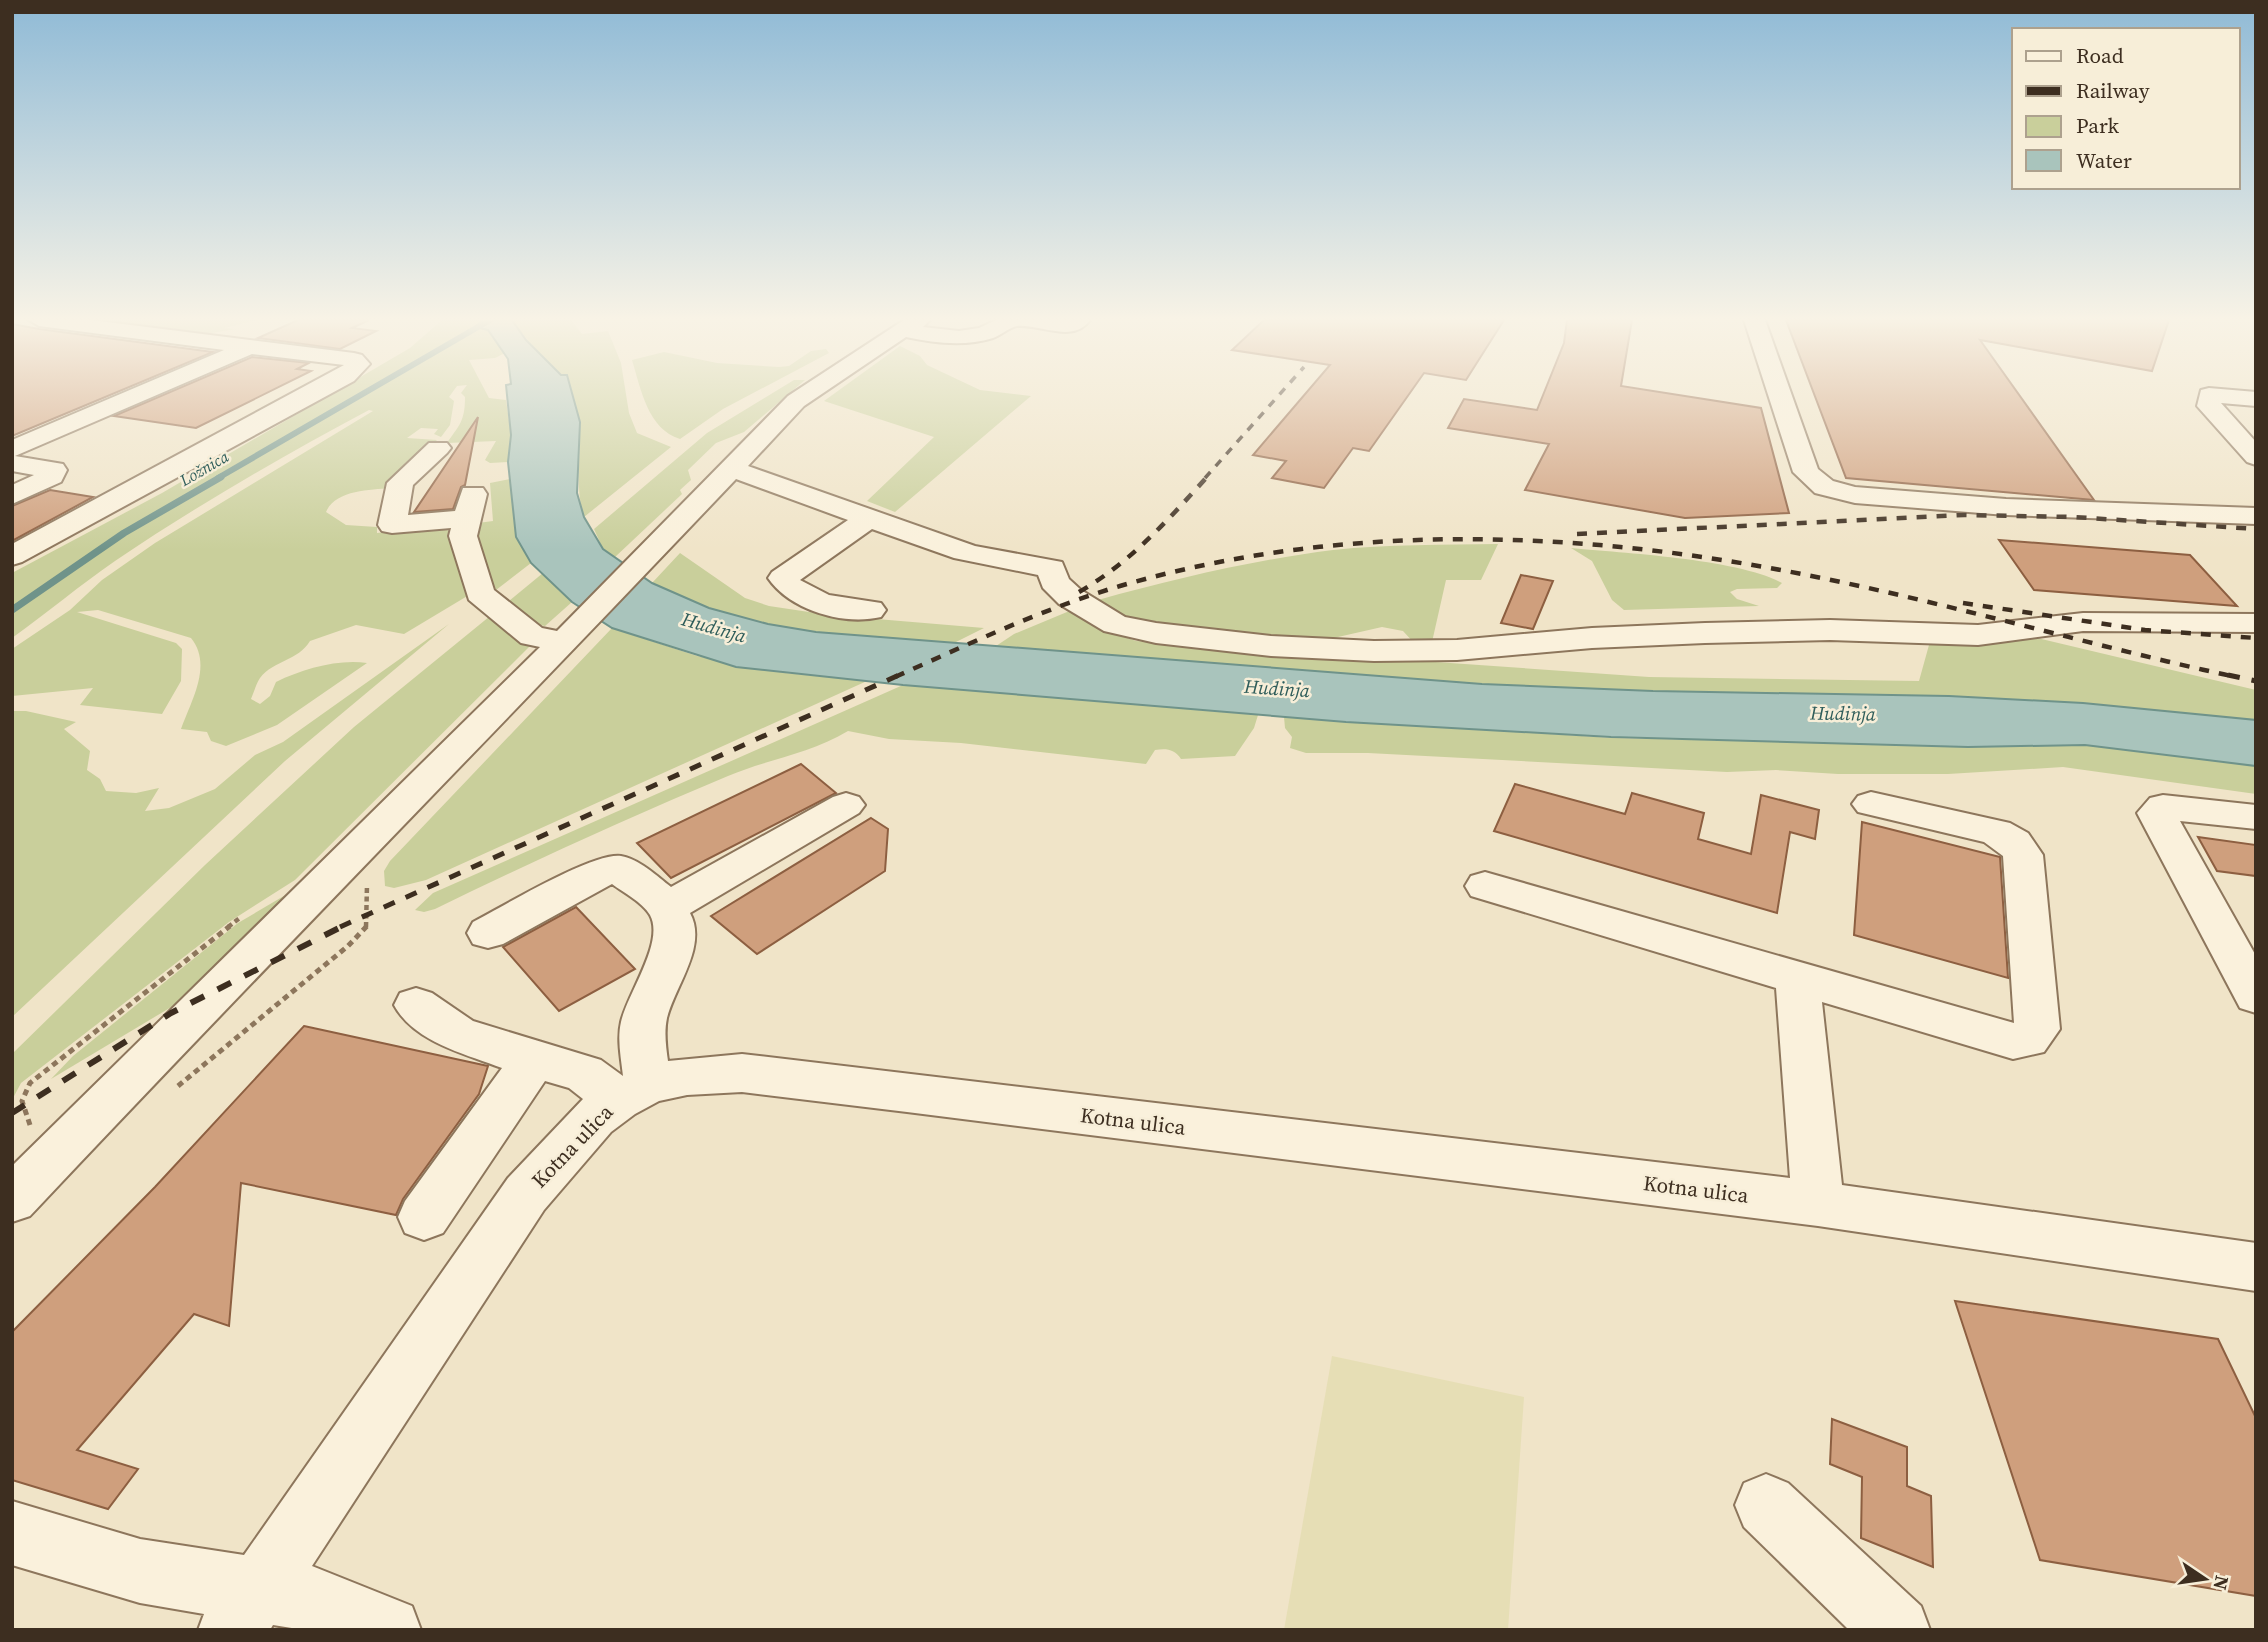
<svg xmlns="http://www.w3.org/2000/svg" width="2268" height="1642" font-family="'Source Serif 4',serif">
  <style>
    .farmland { fill: #e6deb5 }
    .green { fill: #c9cf9b }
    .water { fill: #a9c4bc; stroke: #6f938a; stroke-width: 2 }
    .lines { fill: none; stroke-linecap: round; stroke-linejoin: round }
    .stream-far1 { stroke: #6f938a; stroke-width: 6 }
    .stream { stroke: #6f938a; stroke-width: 7 }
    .building { fill: #cf9f7d; stroke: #8d5f41; stroke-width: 2 }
    .minor-casing { stroke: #8d765c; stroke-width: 4 }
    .path-far1 { stroke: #8d765c; stroke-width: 4.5; stroke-dasharray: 5 3.5; stroke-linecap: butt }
    .path { stroke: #8d765c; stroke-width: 5; stroke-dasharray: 6 4.5; stroke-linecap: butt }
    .minor { fill: #faf1dc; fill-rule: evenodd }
    .rail-far3 { stroke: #3d2e20; stroke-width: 3.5; stroke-dasharray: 8 8; stroke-linecap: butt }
    .rail-far2 { stroke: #3d2e20; stroke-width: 4.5; stroke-dasharray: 10 10; stroke-linecap: butt }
    .rail-far1 { stroke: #3d2e20; stroke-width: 5; stroke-dasharray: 12 12; stroke-linecap: butt }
    .rail { stroke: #3d2e20; stroke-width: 6; stroke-dasharray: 15 15; stroke-linecap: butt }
    .labels { text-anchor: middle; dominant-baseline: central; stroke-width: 5; stroke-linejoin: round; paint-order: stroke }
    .far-water-label { font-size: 16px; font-style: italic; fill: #2f5d5a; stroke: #f7eed8 }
    .water-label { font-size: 19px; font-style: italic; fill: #2f5d5a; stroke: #f7eed8 }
    .near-street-label { font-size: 21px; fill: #3d2e20; stroke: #f7eed8 }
  </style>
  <rect width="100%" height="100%" fill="#f0e4c8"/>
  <path class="farmland" d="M1332,1356L1524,1397L1508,1630H1284Z"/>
  <g class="green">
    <path d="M69,320H256L224,328L235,329L200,335Z"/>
    <path d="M442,320H483L476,327L488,329L505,353L495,358L469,360L489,398L506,400L511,435L508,462L490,463L485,460L496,441L447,443C459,425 465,422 465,397L461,393L467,385L457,386L449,397L454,401L450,425L441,437L434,434L438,429L421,428L407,438L437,440C421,457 396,464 390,488C370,490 335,490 326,512L346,525L377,527V533L446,525L469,595L404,634L356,625L310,641C298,661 274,660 260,678C256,684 254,692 251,699L260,704L270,696L276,682C303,669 337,659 367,663L277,725L226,746L211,741L207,732L181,729C191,701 213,665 191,638L98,610L77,612L176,643L182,649L181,681L162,714L80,705L93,688L12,696V649L70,610L102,580L155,543L373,411L369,410C283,456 196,506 115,561C80,585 47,613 12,638V573L162,493L410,348Z"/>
    <path d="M512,320H571L582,334L608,331L621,363L629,413L637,433L671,447L584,517C574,485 582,457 579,424C576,381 534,353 512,320Z"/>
    <path d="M900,346L920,356L927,365L980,390L1031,396L895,512L867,501L934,437L824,401Z"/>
    <path d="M826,349L829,353L723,409L680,439C648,429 641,390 632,360L664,352L717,363L779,367L789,366L811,351Z"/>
    <path d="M794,380H805L744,432L716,443L688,470L691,480L680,490L682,494L614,558L603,549L594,529L707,433Z"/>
    <path d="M510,479L516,537L531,563L496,590C484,567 474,549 478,523L493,521L490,483Z"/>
    <path d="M1498,544L1481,580H1446L1432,642L1415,644L1403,631L1382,627L1316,642L1165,625L1110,613L1095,604L1098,600C1174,579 1254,560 1333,550C1388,544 1443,545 1498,544Z"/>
    <path d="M1571,548C1623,553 1739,559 1782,583L1777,588L1737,589L1730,592L1737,599L1759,606L1624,610L1612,600L1592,561Z"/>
    <path d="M680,553L745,598L769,606L829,615L984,628L952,644L816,632L768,624L709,608L652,583Z"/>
    <path d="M543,573L572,602L545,626L540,625L509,601Z"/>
    <path d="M1079,607L1111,632L1136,641L1649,677L1919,681L1929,645L2033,637L2256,690V720L2083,703L1949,696L1659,692L1482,684L996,646L1014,634Z"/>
    <path d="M495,612L533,643L295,880L229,922L21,1083L12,1100V1054L205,865L354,727Z"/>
    <path d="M449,624L285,761L12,1017V711H26L76,722L64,729L90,751L87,770L100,779L106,791L136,793L159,788L145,811L169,808L215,789L255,755L283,742Z"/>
    <path d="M612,628L697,656L786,673L867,681L426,880L394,888L385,886L384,871L390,861Z"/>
    <path d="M903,685L1258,715L1254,728L1235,756L1181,759C1175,749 1166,748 1155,750L1146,764L961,743L889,739L848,731C810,754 768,759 728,776C629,817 532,862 435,909L424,912L415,910L433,893Z"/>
    <path d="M1284,717L1612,738L1970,746L2085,745L2256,766V794L2063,767L1948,774H1838L1776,770L1727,772L1368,753H1306L1290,748L1292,737L1285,728Z"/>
    <path d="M294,890L183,1000L51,1079L73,1056L238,923Z"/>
  </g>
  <path class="water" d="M483,320H512L526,340L561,375H567L580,422L577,493L584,517L603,549L652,583L709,608L768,624L816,632L1482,684L1653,691L1949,696L2083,703L2256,720V766L2085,745L1968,747L1611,737L1346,722L903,685L736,667L612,628L572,602L531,563L516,537L508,462L511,435L506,385L511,384L508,359L488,330L475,327Z"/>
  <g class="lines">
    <path class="stream-far1" d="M218,478L490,320"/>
    <path class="stream" d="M12,610L124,533L221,477"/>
  </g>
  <g class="building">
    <path d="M298,320H369L352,328L376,331L340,349L258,338Z"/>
    <path d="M1264,320H1504L1466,380L1424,373L1369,451L1353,448L1324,488L1272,478L1286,461L1253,455L1330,365L1232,350Z"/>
    <path d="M1567,320H1632L1621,386L1761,408L1789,513L1685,518L1525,490L1549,444L1448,428L1464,399L1537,410L1564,343Z"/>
    <path d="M1786,320H2169L2152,371L1980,340L2094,500L1846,478Z"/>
    <path d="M12,324L39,329L213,352L12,436Z"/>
    <path d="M252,357L309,363L297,369L311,371L196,428L114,416Z"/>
    <path d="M478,417L465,485L461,487L453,509L414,512Z"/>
    <path d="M50,490L93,497L12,541V506Z"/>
    <path d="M1999,540L2190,555L2237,606L2034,590Z"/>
    <path d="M1521,575L1553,581L1533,629L1501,623Z"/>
    <path d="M801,764L836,793L671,878L637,843Z"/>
    <path d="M1515,784L1625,814L1632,793L1704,813L1698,839L1751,854L1761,795L1819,810L1815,839L1790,832L1777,913L1494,831Z"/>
    <path d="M871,818L888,829L885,871L757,954L711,916Z"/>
    <path d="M1862,822L2000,857L2008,978L1854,935Z"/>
    <path d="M2198,837L2256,845V876L2217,871Z"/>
    <path d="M576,907L635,969L559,1011L503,947Z"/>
    <path d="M304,1026L488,1066L479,1094L403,1199L396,1215L241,1183L229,1326L194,1314L77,1450L138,1469L108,1509L12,1480V1332L155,1187Z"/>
    <path d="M1955,1301L2218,1339L2256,1418V1596L2040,1560Z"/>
    <path d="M1832,1419L1907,1447V1486L1931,1496L1933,1567L1861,1538L1862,1477L1830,1464Z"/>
  </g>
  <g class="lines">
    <defs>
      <g id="minor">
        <path d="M29,320H91L354,353L362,355L370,364L354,381L22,562L12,565V544L344,365L252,354L15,456L63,464L67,470L61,482L12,504V485L34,475L12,471V440L224,350L39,326Z"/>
        <path d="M904,320H930L923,327L959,331L979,328L996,320H1090C1073,344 1040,324 1017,326C1010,327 1001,335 993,338C964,347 935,343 906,337L804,406L748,466L975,546L1062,562L1069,579L1081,590L1125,617L1156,623L1271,636L1374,641L1457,640L1592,628L1705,623L1830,620L1978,625L2083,613L2256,614V632L2083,631L1978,645L1830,640L1705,643L1592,648L1457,660L1374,661L1271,656L1156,643L1104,631L1059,604L1043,588L1038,575L954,558L872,529L800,580L829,595L881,603L886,610L881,617C843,626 790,610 768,578L772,572L848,520L736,479C502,726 263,968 30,1216L12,1222V1166L540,647L521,643L469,600L449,536L451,528L392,533L382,531L378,525L387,483L429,443H447L451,448L447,453L413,485L408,515L455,511L463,488H483L487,494L477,536L494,590L542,628L557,631L788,396Z"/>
        <path d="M1744,320H1765L1818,469L1833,481L1855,487L2006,499L2256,508V524L2006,515L1855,503L1815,493L1793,472Z"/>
        <path d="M2209,388L2256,392V406L2221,403L2256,442V465L2247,462L2197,406L2201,390Z"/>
        <path d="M1871,792L2010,823L2028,833L2043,855L2060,1029L2044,1052L2013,1059L1822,1002L1842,1185L2256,1243V1291L1818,1226L907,1112L742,1092L687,1095L659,1101L635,1114L611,1132L544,1210L312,1566L412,1606L421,1630H304L273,1625L270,1630H198L204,1614L140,1603L12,1565V1501L140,1539L244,1555L508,1178L583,1099L569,1088L545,1081L443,1233L424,1240L405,1233L398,1217L405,1201L502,1068C465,1054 414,1042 394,1005L400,993L416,988L432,993L473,1021L601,1060L623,1076C621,1058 617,1039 621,1022C627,994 665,942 650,915C642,902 624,893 612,884L503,944L488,948L473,944L467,933L473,922C502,907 593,852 621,856C639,859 657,876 671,887L833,797L846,793L859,797L865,805L859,813L690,913C708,946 675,986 667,1018C664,1032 666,1047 668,1061L742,1054L1790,1178L1776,988L1471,896L1465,886L1471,876L1485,872L2014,1023L2003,856L1984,842L1858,812L1852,804L1858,796Z"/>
        <path d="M2163,795L2256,805V829L2180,821L2256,956V1013L2240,1008L2137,813L2150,798Z"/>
        <path d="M1766,1474L1788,1483L1921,1606L1930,1630H1849L1744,1527L1735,1505L1744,1483Z"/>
      </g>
    </defs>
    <use href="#minor" class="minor-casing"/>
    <g class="path-far1">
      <path d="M228,927L241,917"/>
      <path d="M366,927L367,885"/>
    </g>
    <g class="path">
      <path d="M178,1086L348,946L367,926"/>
      <path d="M30,1125L22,1101L30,1083L230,926"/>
    </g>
    <use href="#minor" class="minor"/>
    <path class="rail-far3" d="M1205,478L1304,367"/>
    <g class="rail-far2">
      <path d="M1577,534L1964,515L2074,517L2256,529"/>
      <path d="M1079,592C1131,562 1167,521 1207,477"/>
      <path d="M1963,603L2145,630L2256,638"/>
      <path d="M895,677C969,644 1042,609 1120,586C1329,525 1551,529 1764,567C1923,595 2078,643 2236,677"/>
    </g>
    <g class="rail-far1">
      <path d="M2228,675L2256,681"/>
      <path d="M340,927L899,675"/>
    </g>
    <path class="rail" d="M12,1113L171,1013L343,926"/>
  </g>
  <linearGradient id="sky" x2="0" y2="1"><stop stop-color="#8fbad6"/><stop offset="0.58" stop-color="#f8f3e6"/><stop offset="1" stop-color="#f8f3e6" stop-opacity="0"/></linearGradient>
  <rect width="2268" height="550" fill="url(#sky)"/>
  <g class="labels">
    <g class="far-water-label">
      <text transform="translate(204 468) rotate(-30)">Ložnica</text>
    </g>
    <g class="water-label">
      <text transform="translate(714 627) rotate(16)">Hudinja</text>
      <text transform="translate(1277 688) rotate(4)">Hudinja</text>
      <text transform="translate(1843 713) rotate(1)">Hudinja</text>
    </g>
    <g class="near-street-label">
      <text transform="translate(1133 1121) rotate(7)">Kotna ulica</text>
      <text transform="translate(572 1146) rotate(-46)">Kotna ulica</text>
      <text transform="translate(1696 1189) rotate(7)">Kotna ulica</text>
    </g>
  </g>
  <rect width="2268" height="1642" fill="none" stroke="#3d2e20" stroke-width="28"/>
  <rect x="2012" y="28" width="228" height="161" fill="#f7eed8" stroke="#ada18e" stroke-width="2"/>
  <rect x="2026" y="51" width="35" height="10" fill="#faf1dc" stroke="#ada18e" stroke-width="2"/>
  <text x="2076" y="63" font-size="21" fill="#3d2e20">Road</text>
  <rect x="2026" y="86" width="35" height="10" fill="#3d2e20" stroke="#ada18e" stroke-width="2"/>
  <text x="2076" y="98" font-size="21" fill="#3d2e20">Railway</text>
  <rect x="2026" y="116" width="35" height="21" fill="#c9cf9b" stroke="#ada18e" stroke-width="2"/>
  <text x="2076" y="133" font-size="21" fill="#3d2e20">Park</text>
  <rect x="2026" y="150" width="35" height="21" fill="#a9c4bc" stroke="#ada18e" stroke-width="2"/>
  <text x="2076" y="168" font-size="21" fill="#3d2e20">Water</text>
  <g transform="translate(2205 1579) rotate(103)" stroke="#f7eed8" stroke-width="5" paint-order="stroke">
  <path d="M0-5L12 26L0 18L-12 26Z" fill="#3d2e20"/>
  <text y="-10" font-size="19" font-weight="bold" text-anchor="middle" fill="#3d2e20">N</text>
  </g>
</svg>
